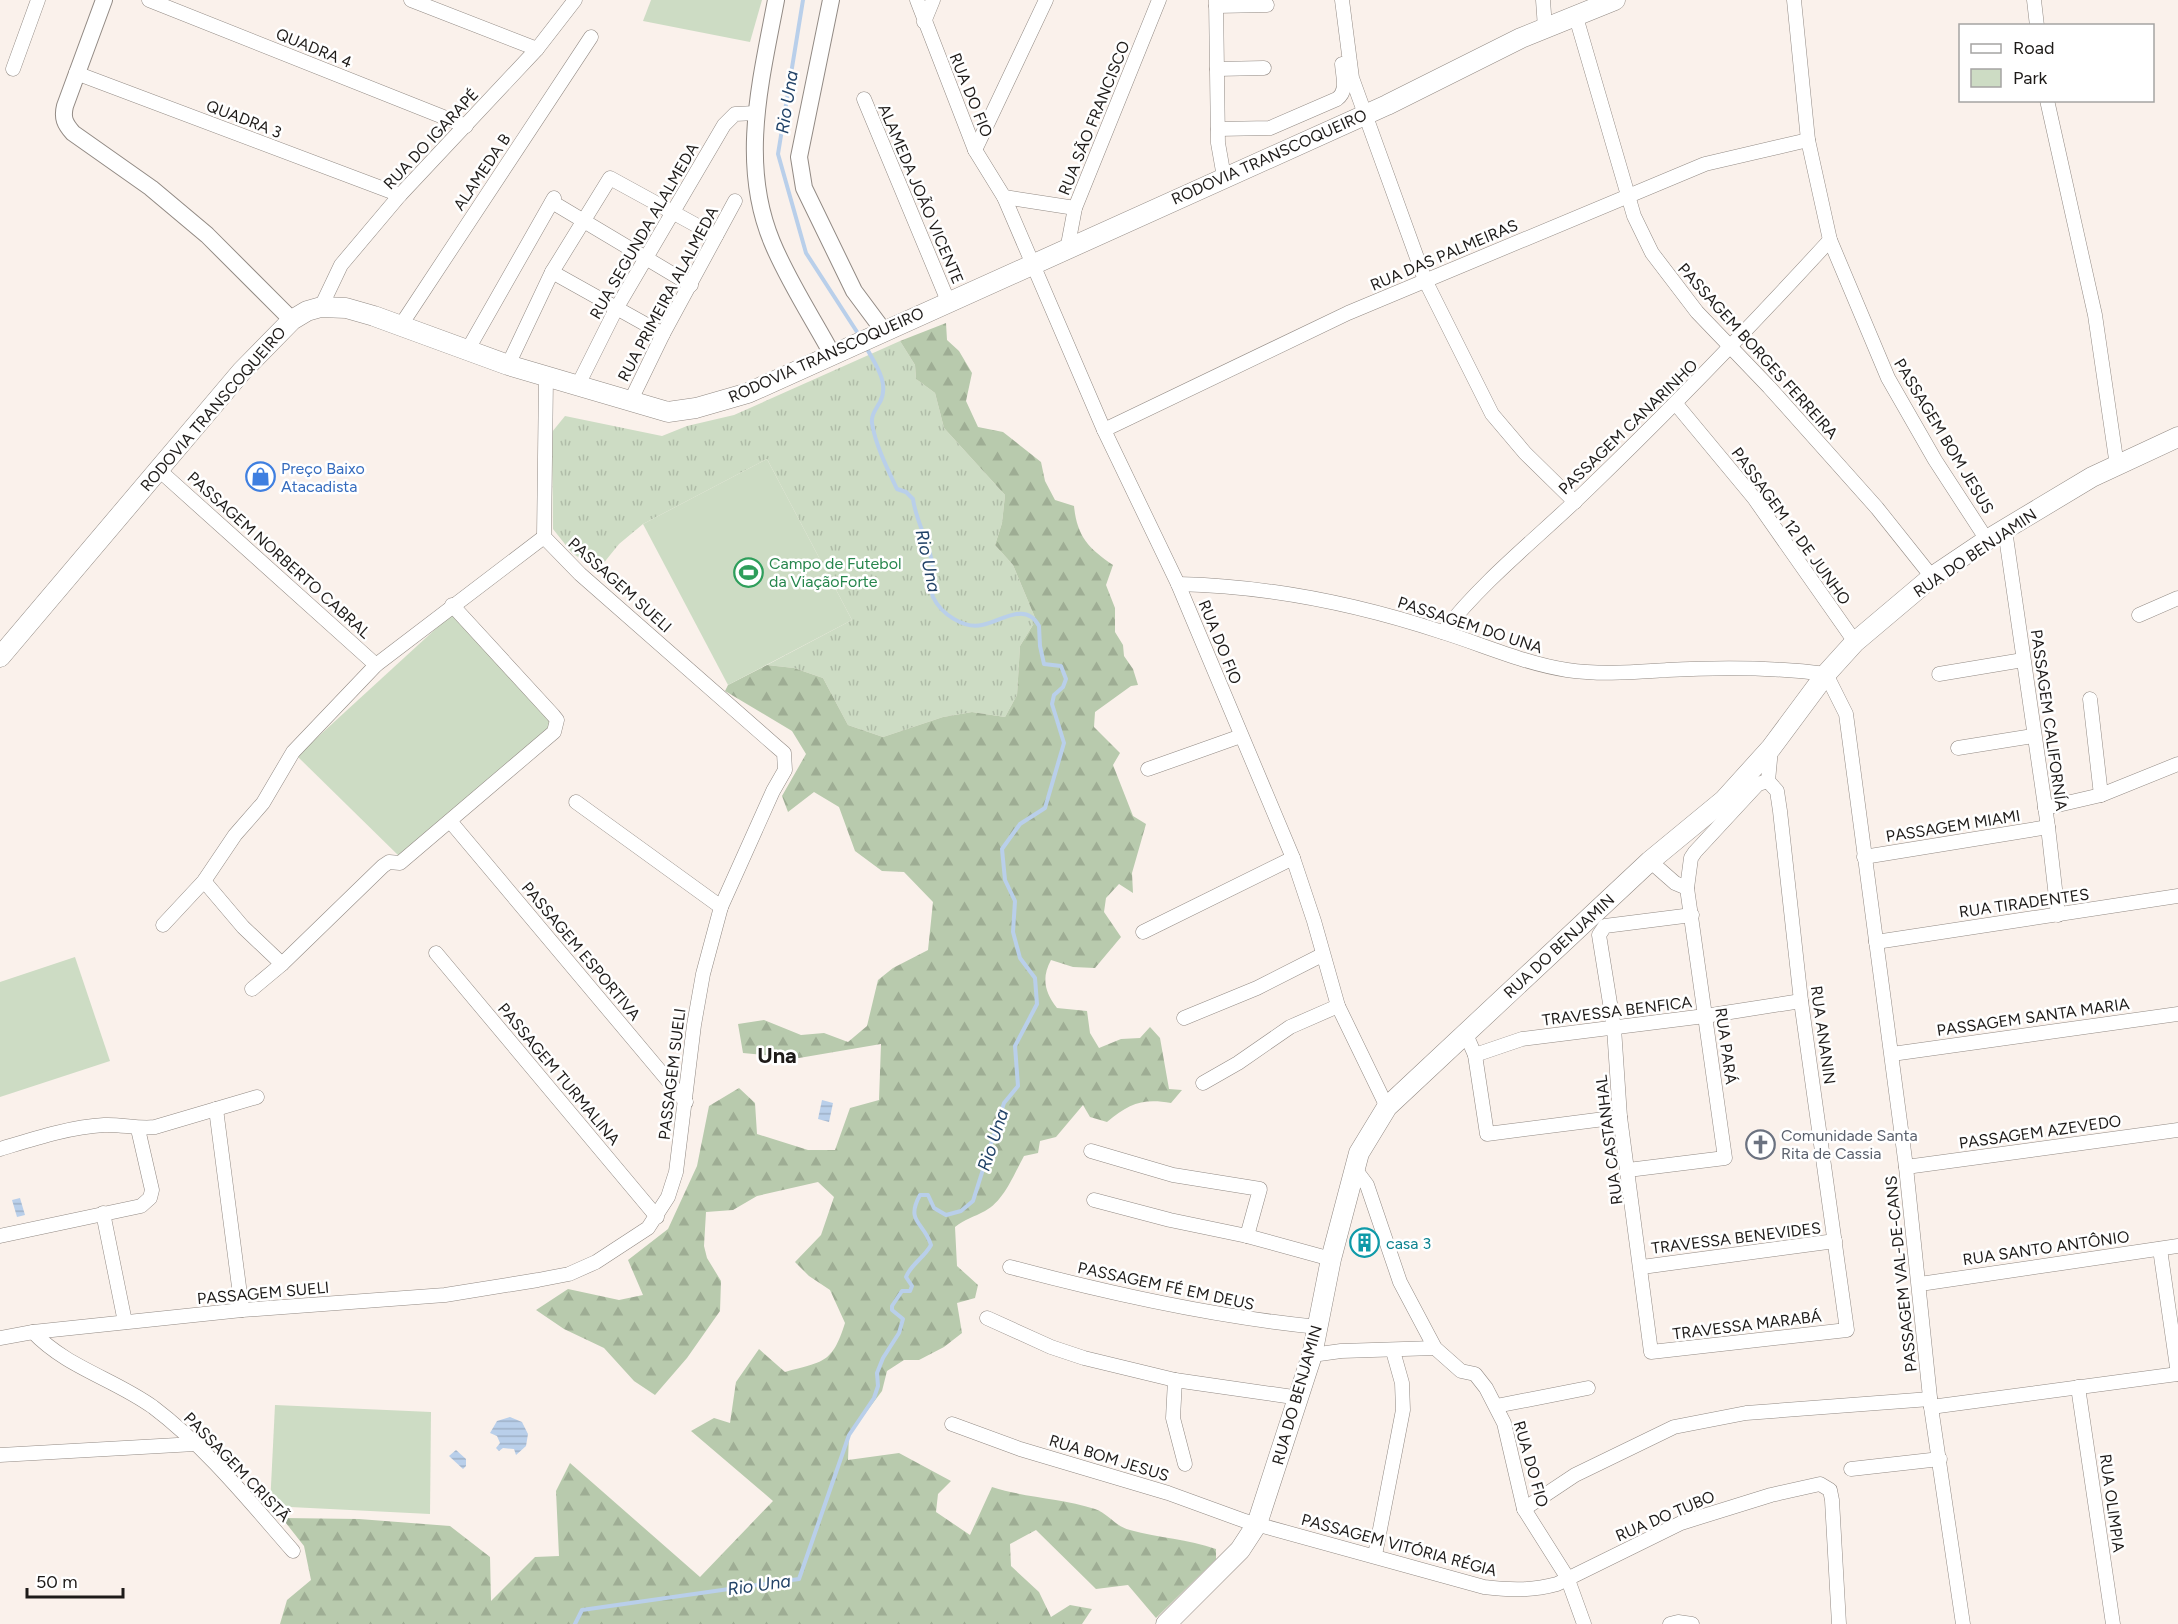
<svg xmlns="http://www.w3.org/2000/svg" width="2178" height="1624" font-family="Figtree,sans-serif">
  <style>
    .grass { fill: url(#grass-tufts) }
    .forest { fill: url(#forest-firs) }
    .green { fill: #cddcc4 }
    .water { fill: url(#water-rules) }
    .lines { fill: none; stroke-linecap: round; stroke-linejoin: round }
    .stream { stroke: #b9cfea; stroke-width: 4 }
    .minor-casing { stroke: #928a84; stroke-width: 15 }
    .tertiary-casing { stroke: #928a84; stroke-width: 18 }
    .secondary-casing { stroke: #928a84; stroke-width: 21 }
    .minor { stroke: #fff; stroke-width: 14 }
    .tertiary { stroke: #fff; stroke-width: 16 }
    .secondary { stroke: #fff; stroke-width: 20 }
    .labels { text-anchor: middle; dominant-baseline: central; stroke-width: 5; stroke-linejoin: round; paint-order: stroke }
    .street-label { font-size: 16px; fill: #1e1b19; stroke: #fff }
    .shop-label { font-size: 16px; fill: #366cbe; stroke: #fff; text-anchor: start }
    .leisure-label { font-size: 16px; fill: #27864d; stroke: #fff; text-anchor: start }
    .worship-label { font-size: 16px; fill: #5b616d; stroke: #fff; text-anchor: start }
    .culture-label { font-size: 16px; fill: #0d838f; stroke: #fff; text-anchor: start }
    .water-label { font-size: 18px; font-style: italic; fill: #214267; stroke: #fff }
    .district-label { font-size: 22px; font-weight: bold; fill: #1e1b19; stroke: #fff }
  </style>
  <defs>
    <pattern id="grass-tufts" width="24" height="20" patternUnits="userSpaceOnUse" patternTransform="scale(1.5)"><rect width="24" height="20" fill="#cddcc4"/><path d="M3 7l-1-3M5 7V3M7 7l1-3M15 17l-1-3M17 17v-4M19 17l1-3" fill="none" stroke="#b0bca8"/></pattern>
    <pattern id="forest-firs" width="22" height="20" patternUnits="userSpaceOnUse" patternTransform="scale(1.5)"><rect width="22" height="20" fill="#b8caad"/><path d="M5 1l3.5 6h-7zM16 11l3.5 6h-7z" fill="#9ead94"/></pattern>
    <pattern id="water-rules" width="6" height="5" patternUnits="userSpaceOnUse" patternTransform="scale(1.5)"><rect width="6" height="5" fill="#b9cfea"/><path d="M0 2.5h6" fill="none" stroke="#9fb1c8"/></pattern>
  </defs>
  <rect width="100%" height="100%" fill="#faf1eb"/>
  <path class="grass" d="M900,341L915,365L916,379L935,393L944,428L1005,495L1002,523L995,545L1013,565L1036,620L1020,646L1017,695L1005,717L972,712L943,717L883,737L848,725L823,678L794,668L767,665L852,620L767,459L643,524L619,544L598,570L572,553L553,529L552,432L565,416L662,436L687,426L734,415Z"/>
  <path class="forest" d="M946,323L947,340L959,351L972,373L966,401L978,427L1003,432L1041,462L1045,481L1055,500L1074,506C1077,536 1088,548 1113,565L1106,585L1115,608V632L1123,645L1124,656L1133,669L1138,685L1131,686L1095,712L1094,727L1120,753L1113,765L1133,816L1146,824L1132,873L1133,893L1119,884L1106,898L1104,912L1121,937L1095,968L1073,967L1051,960C1041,978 1045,993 1057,1008L1087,1011L1090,1033L1099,1048L1121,1039L1140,1038L1150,1027L1160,1038L1169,1089L1182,1090L1171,1103C1142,1098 1129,1104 1107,1122L1090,1117L1083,1105L1056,1137L1040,1141L1038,1153L1024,1156C1014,1174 1004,1201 985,1211C974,1217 965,1219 955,1227L957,1266L978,1285L975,1298L957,1303L962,1333L944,1347L919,1360H904L887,1371L882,1391L849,1435L848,1460L899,1453L951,1481L938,1494L936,1512L970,1535L992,1487C1026,1498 1061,1498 1095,1509C1109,1514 1116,1527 1130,1530C1159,1538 1188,1539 1216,1549V1559L1156,1618L1128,1585L1096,1589L1036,1530L1010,1544L1011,1566L1039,1592L1051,1617L1070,1605L1092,1609L1082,1624H280L287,1600L311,1580L304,1546L282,1518L359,1519L450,1526L490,1557L491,1601L535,1557L559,1556L556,1491L570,1463L700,1577L773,1501L691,1431L714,1418L730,1423L736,1382L759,1349L785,1372C824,1361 832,1364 845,1323L830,1290L809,1276L795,1262L821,1235L834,1197L818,1182L757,1196L733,1210L706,1212L704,1246L707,1258L721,1281L720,1311L687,1358L655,1395L634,1381L604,1348L564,1329L536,1310L568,1289L619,1300L643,1295L628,1260L668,1229L697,1166L709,1106L739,1088L755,1103L757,1134L808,1150H835L850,1108L879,1100L881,1044L799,1058L743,1053L738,1024L764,1020L801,1035L824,1033L848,1042L867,1026L878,980L893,968L928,950L933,902L904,872L882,871L855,851L839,807L814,792L788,812L782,796L806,754L792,731L725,691L728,685L767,665L794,668L823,678L848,725L883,737L943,717L972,712L1005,717L1017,695L1020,646L1036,620L1013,565L995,545L1002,523L1005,495L944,428L935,393L916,379L915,365L900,341Z"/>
  <g class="green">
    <path d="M651,0H762L750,42L643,21Z"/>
    <path d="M767,459L852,620L728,685L643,524Z"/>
    <path d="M453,613L555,722L401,858L297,756Z"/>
    <path d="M75,957L110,1061L0,1097V982Z"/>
    <path d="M275,1405L431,1412L430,1514L270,1506Z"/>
  </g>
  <g class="water">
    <path d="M822,1100L833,1103L829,1122L818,1119Z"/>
    <path d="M20,1198L25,1215L17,1217L12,1200Z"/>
    <path d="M510,1417L522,1422L528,1434L526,1446L516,1455L514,1449L503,1448L499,1451L496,1448L500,1443L497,1436L490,1433L497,1421Z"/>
    <path d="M456,1450L466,1459V1466L463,1469L449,1456Z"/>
  </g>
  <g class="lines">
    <g class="stream">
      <path d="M803,0L778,154L806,253L859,335"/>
      <path d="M575,1624L582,1610L799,1579L849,1435L874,1398L878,1386L877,1373L883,1358L899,1333L903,1319L892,1310V1306L902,1291H910L912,1286L906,1277C911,1264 924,1258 931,1245C924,1222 905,1222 920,1195H928L934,1208L946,1215L961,1211L973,1201L1004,1103L1018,1086L1015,1046L1037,1004L1035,978L1020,958L1013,932L1015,901L1005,880L1002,849L1020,824L1045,808L1064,743L1052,704L1054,695L1063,687L1066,679L1061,666L1044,664L1040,646L1039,626C1026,601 1002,621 982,625C964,629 941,614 933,597C930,590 933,578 933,570C932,547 916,523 913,499L906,492L897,489C888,470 875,444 872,423C871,415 876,409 880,402C890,383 875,364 866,347"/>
    </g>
    <defs>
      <g id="minor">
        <path d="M149,0L466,126"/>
        <path d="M411,0L537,49"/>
        <path d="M917,0L975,150L1004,197L1104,430L1178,584L1293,858L1314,921L1338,1006L1387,1107"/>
        <path d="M1216,0L1218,143L1224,177"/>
        <path d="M1342,0L1352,78L1425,280L1492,414L1525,453L1575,502"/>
        <path d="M1543,0L1545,28"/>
        <path d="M1794,0L1808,140L1830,240L1888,378L1935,460L1987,540"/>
        <path d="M2034,0L2037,26"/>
        <path d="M1216,6L1267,5"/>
        <path d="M1576,17L1634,216L1652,253L1697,312L1769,387L1877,508L1932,577"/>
        <path d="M924,22L933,0"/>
        <path d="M13,69L38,0"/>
        <path d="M1217,69L1264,68"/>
        <path d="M76,73L400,195"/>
        <path d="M864,99L948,301"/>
        <path d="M2047,100L2095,315L2117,466"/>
        <path d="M1218,129L1270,128L1337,99C1348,91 1343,77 1342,64"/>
        <path d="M975,150L1046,0"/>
        <path d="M1004,197L1075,208"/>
        <path d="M552,202L691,285"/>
        <path d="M1067,250L1075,208L1159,0"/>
        <path d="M552,272L663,334"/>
        <path d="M321,307L341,265L400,195L537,49L575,0"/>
        <path d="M401,325L591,37"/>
        <path d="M467,351L554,198"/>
        <path d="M508,365L552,272L610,178L716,236"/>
        <path d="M577,387L616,309L724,125L735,114L756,113"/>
        <path d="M630,402L663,334L735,201"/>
        <path d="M1676,404L1754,498L1855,642"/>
        <path d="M1104,430L1348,313L1705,164L1808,140"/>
        <path d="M159,470L376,665"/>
        <path d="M2005,530L2048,827L2058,915"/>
        <path d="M1178,584C1267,586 1357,604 1442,632C1484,645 1523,663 1567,670C1601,675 1634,672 1667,670C1721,667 1773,667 1826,674L1846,714L1906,1167L1931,1407L1963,1624"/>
        <path d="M2139,615L2178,598"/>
        <path d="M1443,632C1485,578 1540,536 1589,488C1672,408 1752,325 1830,240"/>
        <path d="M1939,674L2023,660"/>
        <path d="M2090,699L2101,795"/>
        <path d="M1958,748L2033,736"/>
        <path d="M1148,769L1241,736"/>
        <path d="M576,802L721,907"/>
        <path d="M2045,808L2101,795L2178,764"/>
        <path d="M450,821L686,1102"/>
        <path d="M1864,857L2048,827"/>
        <path d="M1650,861L1675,883L1687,888"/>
        <path d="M204,881L243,927L282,964"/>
        <path d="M1692,915L1605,926L1599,935L1614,1028L1620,1117L1651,1352L1847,1330L1801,1001L1780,811L1777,791L1768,781L1771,749"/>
        <path d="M163,925L204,881L235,835L263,803L293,752L376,665L544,537"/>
        <path d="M1143,932L1293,858"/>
        <path d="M1876,942L2178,896"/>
        <path d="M436,953L657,1217"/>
        <path d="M252,989L282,964L383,866L389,862L400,863L554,732L557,720L553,715L452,605"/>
        <path d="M1184,1018L1257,988L1322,955"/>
        <path d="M1465,1032L1475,1055L1487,1134L1620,1117"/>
        <path d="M1892,1054L2178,1014"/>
        <path d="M1475,1055L1522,1039L1705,1016L1801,1001"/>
        <path d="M1203,1083L1238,1063L1290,1027L1338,1006"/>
        <path d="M216,1109L242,1310"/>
        <path d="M0,1149C33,1139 69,1127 104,1125C121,1124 137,1129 155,1127L257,1097"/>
        <path d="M1091,1151L1173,1175L1260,1189L1247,1236"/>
        <path d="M1906,1167L2178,1130"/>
        <path d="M1355,1169L1367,1185L1400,1282L1435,1348L1461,1371L1475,1374L1486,1388L1504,1423L1524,1509L1567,1577L1584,1624"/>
        <path d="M1628,1170L1725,1158L1687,888L1691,858L1695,852L1758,784L1768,781"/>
        <path d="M1094,1200L1170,1220L1247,1236L1331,1259"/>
        <path d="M103,1213L125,1322"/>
        <path d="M0,1236L141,1206L150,1198L152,1190L138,1129"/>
        <path d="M2160,1249L2178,1374"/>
        <path d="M1010,1267C1111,1294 1214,1317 1318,1327"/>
        <path d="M1642,1267L1835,1241"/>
        <path d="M1920,1284L2178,1246"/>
        <path d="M987,1318L1051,1347L1084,1358L1175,1380L1300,1398"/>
        <path d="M33,1332C66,1367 114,1379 153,1407C206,1447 250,1502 293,1551"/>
        <path d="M0,1338L33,1332L242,1310L445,1295L538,1280L569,1274L596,1262L648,1228L668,1197L676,1172L694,1025L703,974L721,907L773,791L785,770L784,753L777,747L580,574L544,537L546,378"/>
        <path d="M1312,1355L1341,1351L1435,1348"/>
        <path d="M1175,1380L1173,1418L1185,1464"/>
        <path d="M2078,1387L2113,1624"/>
        <path d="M1496,1406L1588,1388"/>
        <path d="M1931,1407L2178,1374"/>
        <path d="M952,1424L1020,1449L1168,1493L1245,1521L1484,1587C1509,1590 1532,1591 1557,1584L1681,1523L1771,1495L1820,1484L1830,1490L1832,1500L1839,1624"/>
        <path d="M0,1455L195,1444"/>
        <path d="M1851,1469L1940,1459"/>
        <path d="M1524,1509L1575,1475L1674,1427L1746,1413L1930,1399"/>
        <path d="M1375,1555L1403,1410L1402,1383L1393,1351"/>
        <path d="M1670,1624L1678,1622L1692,1624"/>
      </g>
      <g id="tertiary">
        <path d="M104,0L65,106C62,118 65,124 73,133L151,188L207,235L292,320"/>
        <path d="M776,0C761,80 739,163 772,242C788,281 812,317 832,354"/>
        <path d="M831,0L799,157L804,188L854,291L883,330"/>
      </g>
      <g id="secondary">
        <path d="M0,657L242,371L292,320L307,311L321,307L346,308L374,316L508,365L668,412L696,408L748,393L1387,105L1521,38L1615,0"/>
        <path d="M1166,1624L1240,1550L1257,1524L1312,1355L1331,1259L1359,1153L1387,1107L1650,861L1724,800L1771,748L1826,674L1855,642L1932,577L1987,540L2092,477L2178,437"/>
      </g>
    </defs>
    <use href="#minor" class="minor-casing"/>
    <use href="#tertiary" class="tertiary-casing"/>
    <use href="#secondary" class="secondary-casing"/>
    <use href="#minor" class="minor"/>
    <use href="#tertiary" class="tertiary"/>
    <use href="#secondary" class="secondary"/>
  </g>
  <defs>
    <symbol id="shop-ring" viewBox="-11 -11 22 22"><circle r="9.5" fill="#fff" stroke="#3f7fe0" stroke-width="1.5"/><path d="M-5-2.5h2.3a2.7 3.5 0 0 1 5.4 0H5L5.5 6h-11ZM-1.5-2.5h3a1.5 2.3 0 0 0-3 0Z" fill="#3f7fe0"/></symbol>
    <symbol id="stadium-ring" viewBox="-11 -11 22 22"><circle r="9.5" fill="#fff" stroke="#2e9e5b" stroke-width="1.5"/><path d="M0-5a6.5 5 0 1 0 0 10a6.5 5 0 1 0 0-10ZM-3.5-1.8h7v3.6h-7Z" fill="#2e9e5b"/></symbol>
    <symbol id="church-ring" viewBox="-11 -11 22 22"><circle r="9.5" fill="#fff" stroke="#6b7280" stroke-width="1.5"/><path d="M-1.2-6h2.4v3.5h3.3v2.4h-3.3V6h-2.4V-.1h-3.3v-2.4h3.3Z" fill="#6b7280"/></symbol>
    <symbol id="building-ring" viewBox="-11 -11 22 22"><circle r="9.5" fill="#fff" stroke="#0f9aa8" stroke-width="1.5"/><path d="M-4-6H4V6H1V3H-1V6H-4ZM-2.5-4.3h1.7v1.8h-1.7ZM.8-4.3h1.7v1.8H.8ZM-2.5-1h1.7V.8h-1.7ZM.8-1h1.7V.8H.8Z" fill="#0f9aa8"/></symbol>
  </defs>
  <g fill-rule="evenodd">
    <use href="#shop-ring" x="244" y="460" width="33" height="33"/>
    <use href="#stadium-ring" x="732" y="556" width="33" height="33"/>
    <use href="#church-ring" x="1744" y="1128" width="33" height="33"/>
    <use href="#building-ring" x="1348" y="1226" width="33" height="33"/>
  </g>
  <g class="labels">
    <g class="street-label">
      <text transform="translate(314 48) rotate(22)">QUADRA 4</text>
      <text transform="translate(971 95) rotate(68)">RUA DO FIO</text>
      <text transform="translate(1094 118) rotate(-68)">RUA SÃO FRANCISCO</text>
      <text transform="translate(244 119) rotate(21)">QUADRA 3</text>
      <text transform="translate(431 139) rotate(-47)">RUA DO IGARAPÉ</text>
      <text transform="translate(1269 157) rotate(-24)">RODOVIA TRANSCOQUEIRO</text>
      <text transform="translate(482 172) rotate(-56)">ALAMEDA B</text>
      <text transform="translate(921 194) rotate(67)">ALAMEDA JOÃO VICENTE</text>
      <text transform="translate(644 231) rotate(-60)">RUA SEGUNDA ALALMEDA</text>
      <text transform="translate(1444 255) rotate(-23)">RUA DAS PALMEIRAS</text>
      <text transform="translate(668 294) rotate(-62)">RUA PRIMEIRA ALALMEDA</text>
      <text transform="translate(1758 351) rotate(48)">PASSAGEM BORGES FERREIRA</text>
      <text transform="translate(826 355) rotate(-24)">RODOVIA TRANSCOQUEIRO</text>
      <text transform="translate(213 409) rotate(-49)">RODOVIA TRANSCOQUEIRO</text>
      <text transform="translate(1628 427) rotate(-44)">PASSAGEM CANARINHO</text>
      <text transform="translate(1944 436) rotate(59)">PASSAGEM BOM JESUS</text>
      <text transform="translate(1791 526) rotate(54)">PASSAGEM 12 DE JUNHO</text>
      <text transform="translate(1975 553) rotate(-34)">RUA DO BENJAMIN</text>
      <text transform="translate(279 555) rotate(42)">PASSAGEM NORBERTO CABRAL</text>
      <text transform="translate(620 585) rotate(42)">PASSAGEM SUELI</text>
      <text transform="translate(1470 625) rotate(18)">PASSAGEM DO UNA</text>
      <text transform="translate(1220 642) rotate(68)">RUA DO FIO</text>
      <text transform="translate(2049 720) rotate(82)">PASSAGEM CALIFORNÍA</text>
      <text transform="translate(1953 826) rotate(-9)">PASSAGEM MIAMI</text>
      <text transform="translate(2024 903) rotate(-8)">RUA TIRADENTES</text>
      <text transform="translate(1559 946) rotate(-43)">RUA DO BENJAMIN</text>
      <text transform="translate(581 951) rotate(50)">PASSAGEM ESPORTIVA</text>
      <text transform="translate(1617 1011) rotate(-7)">TRAVESSA BENFICA</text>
      <text transform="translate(2033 1017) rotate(-8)">PASSAGEM SANTA MARIA</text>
      <text transform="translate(1823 1035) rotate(82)">RUA ANANIN</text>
      <text transform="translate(1726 1046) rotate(82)">RUA PARÁ</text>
      <text transform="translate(559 1074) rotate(50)">PASSAGEM TURMALINA</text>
      <text transform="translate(672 1074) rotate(-83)">PASSAGEM SUELI</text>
      <text transform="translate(2040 1132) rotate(-8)">PASSAGEM AZEVEDO</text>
      <text transform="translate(1609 1140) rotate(-97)">RUA CASTANHAL</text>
      <text transform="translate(1736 1238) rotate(-7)">TRAVESSA BENEVIDES</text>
      <text transform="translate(2046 1248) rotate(-8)">RUA SANTO ANTÔNIO</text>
      <text transform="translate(1901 1274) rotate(-96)">PASSAGEM VAL-DE-CANS</text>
      <text transform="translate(1166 1286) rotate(12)">PASSAGEM FÉ EM DEUS</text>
      <text transform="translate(263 1293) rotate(-5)">PASSAGEM SUELI</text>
      <text transform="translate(1747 1325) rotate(-7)">TRAVESSA MARABÁ</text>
      <text transform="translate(1297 1395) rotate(-74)">RUA DO BENJAMIN</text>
      <text transform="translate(1109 1458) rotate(17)">RUA BOM JESUS</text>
      <text transform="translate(1531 1464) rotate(74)">RUA DO FIO</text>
      <text transform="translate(237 1467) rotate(46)">PASSAGEM CRISTÃ</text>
      <text transform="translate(2112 1503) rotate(82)">RUA OLIMPIA</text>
      <text transform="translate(1665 1516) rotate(-23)">RUA DO TUBO</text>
      <text transform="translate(1399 1545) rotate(15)">PASSAGEM VITÓRIA RÉGIA</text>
    </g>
    <g class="shop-label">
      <text x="281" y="468">Preço Baixo<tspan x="281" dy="18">Atacadista</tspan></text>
    </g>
    <g class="leisure-label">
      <text x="769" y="563">Campo de Futebol<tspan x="769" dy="18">da ViaçãoForte</tspan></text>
    </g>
    <g class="worship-label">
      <text x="1781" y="1135">Comunidade Santa<tspan x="1781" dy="18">Rita de Cassia</tspan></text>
    </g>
    <g class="culture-label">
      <text x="1386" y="1243">casa 3</text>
    </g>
    <g class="water-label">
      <text transform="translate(787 102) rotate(-81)">Rio Una</text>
      <text transform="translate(928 561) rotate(78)">Rio Una</text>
      <text transform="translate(993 1140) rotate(-72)">Rio Una</text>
      <text transform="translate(759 1585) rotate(-8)">Rio Una</text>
    </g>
    <g class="district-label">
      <text x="777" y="1055">Una</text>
    </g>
  </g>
  <rect x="1959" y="24" width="195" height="78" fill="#ffffff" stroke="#a5a4a3" stroke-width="1.5"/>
  <rect x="1971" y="44" width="30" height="9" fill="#ffffff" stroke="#a5a4a3" stroke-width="1.5"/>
  <text x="2013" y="54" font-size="18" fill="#1e1b19">Road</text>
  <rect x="1971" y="69" width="30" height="18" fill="#cddcc4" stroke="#a5a4a3" stroke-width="1.5"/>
  <text x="2013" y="84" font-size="18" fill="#1e1b19">Park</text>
  <path d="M27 1588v9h96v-9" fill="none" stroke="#1e1b19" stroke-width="3"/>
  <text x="36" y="1588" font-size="18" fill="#1e1b19" stroke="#ffffff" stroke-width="4.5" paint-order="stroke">50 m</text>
</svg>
